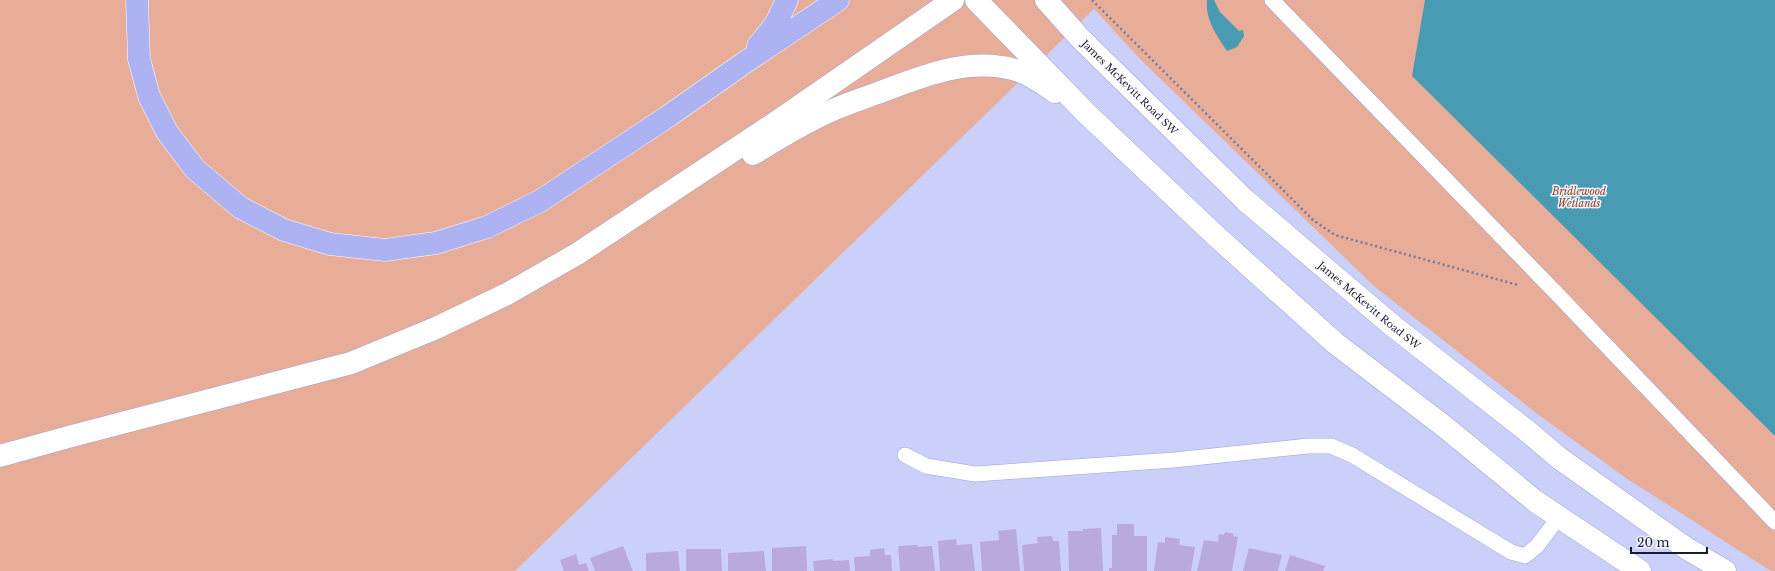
<svg xmlns="http://www.w3.org/2000/svg" width="1775" height="571" font-family="'Libre Baskerville',serif">
  <style>
    .green { fill: #e8ad99 }
    .water { fill: #489bb3 }
    .building { fill: #baaadc }
    .lines { fill: none; stroke-linecap: round; stroke-linejoin: round }
    .lane-casing { stroke: #9ca2d3; stroke-width: 16 }
    .secondary-casing { stroke: #9ca2d3; stroke-width: 23 }
    .highway-casing { stroke: #fff; stroke-width: 23 }
    .path { stroke: #777a99; stroke-width: 2.5; stroke-dasharray: 2 3; stroke-linecap: butt }
    .lane { stroke: #fff; stroke-width: 15 }
    .secondary { stroke: #fff; stroke-width: 22 }
    .highway { stroke: #adb3f2; stroke-width: 22 }
    .labels { text-anchor: middle; dominant-baseline: central; stroke-width: 3; stroke-linejoin: round; paint-order: stroke }
    .street-label { font-size: 10px; fill: #1a1b2e; stroke: #f2f4fe }
    .park-label { font-size: 10px; font-style: italic; fill: #8a3a1d; stroke: #f2f4fe }
  </style>
  <rect width="100%" height="100%" fill="#cbd0fa"/>
  <path class="green" d="M0,0H1775V571H1771L1626,478L1540,416L1375,287L1142,61L1094,9L515,571H0Z"/>
  <g class="water">
    <path d="M1207,0H1214L1220,12L1239,31L1243,30L1244,36L1237,47L1227,51C1217,36 1205,19 1207,0Z"/>
    <path d="M1425,0H1775V436L1412,76Z"/>
  </g>
  <g class="building">
    <path d="M1117,524H1134V536H1147V571H1109V568H1112V535H1117Z"/>
    <path d="M1101,528L1103,571H1069L1068,531H1083V529Z"/>
    <path d="M1016,529L1020,571H982L980,542L999,540L998,531Z"/>
    <path d="M1225,532L1234,534L1233,536L1238,537L1232,571H1197L1204,540L1218,542L1219,534L1224,535Z"/>
    <path d="M1052,536L1053,541H1059L1061,571H1024L1022,545L1038,543L1037,537Z"/>
    <path d="M1165,537L1180,539L1179,545L1195,547L1191,571H1154L1158,542L1165,543Z"/>
    <path d="M956,539L957,545L972,544L975,571H940L938,541Z"/>
    <path d="M917,545L918,547L932,546L935,571H900L898,546Z"/>
    <path d="M623,546L633,571H595L590,558Z"/>
    <path d="M806,546L807,571H772V548Z"/>
    <path d="M884,548L885,555H891L892,571H855L854,557L870,556V550Z"/>
    <path d="M1249,548L1282,555L1278,571H1243Z"/>
    <path d="M686,549H721L722,571H686Z"/>
    <path d="M678,551L680,571H646V553Z"/>
    <path d="M764,551L766,571H728V553Z"/>
    <path d="M576,554L579,565L586,563L589,571H564L560,560Z"/>
    <path d="M1290,555L1325,566L1323,571H1285Z"/>
    <path d="M833,559V561L849,560L850,571H814L813,561Z"/>
  </g>
  <g class="lines">
    <defs>
      <g id="lane">
        <path d="M1272,0L1559,296L1775,522"/>
        <path d="M905,455L926,466L975,474L1174,460L1308,446H1331L1352,455L1511,552L1525,556L1537,546L1559,517"/>
      </g>
      <g id="secondary">
        <path d="M976,0L1087,114L1216,236L1335,343L1445,427L1535,501L1640,571"/>
        <path id="s1" d="M1046,0L1080,38L1245,200L1393,326L1526,430L1559,458L1686,548L1725,571"/>
        <path d="M753,154C779,138 807,121 835,109C851,102 867,97 883,91C925,75 970,57 1016,70C1030,74 1043,84 1055,92"/>
        <path d="M0,456L72,436L351,363L436,328L507,294L577,254L775,123L953,0"/>
      </g>
      <g id="highway">
        <path d="M137,0L139,59L149,96L167,132L195,169L241,208L284,230L330,244L385,250L436,243L487,227L540,201L667,117L744,63L838,0"/>
        <path d="M758,46L775,25L787,0"/>
      </g>
    </defs>
    <use href="#lane" class="lane-casing"/>
    <use href="#secondary" class="secondary-casing"/>
    <use href="#highway" class="highway-casing"/>
    <path class="path" d="M1092,0L1313,220L1335,235L1518,285"/>
    <use href="#lane" class="lane"/>
    <use href="#secondary" class="secondary"/>
    <use href="#highway" class="highway"/>
  </g>
  <g class="labels">
    <g class="street-label">
      <text stroke="none"><textPath href="#s1" startOffset="121">James McKevitt Road SW</textPath></text>
      <text stroke="none"><textPath href="#s1" startOffset="445">James McKevitt Road SW</textPath></text>
    </g>
    <g class="park-label">
      <text x="1579" y="191">Bridlewood<tspan x="1579" dy="12">Wetlands</tspan></text>
    </g>
  </g>
  <path d="M1631 547v6h76v-6" fill="none" stroke="#1a1b2e" stroke-width="2"/>
  <text x="1637" y="547" font-size="12" fill="#1a1b2e" stroke="#f2f4fe" stroke-width="3" paint-order="stroke">20 m</text>
</svg>
